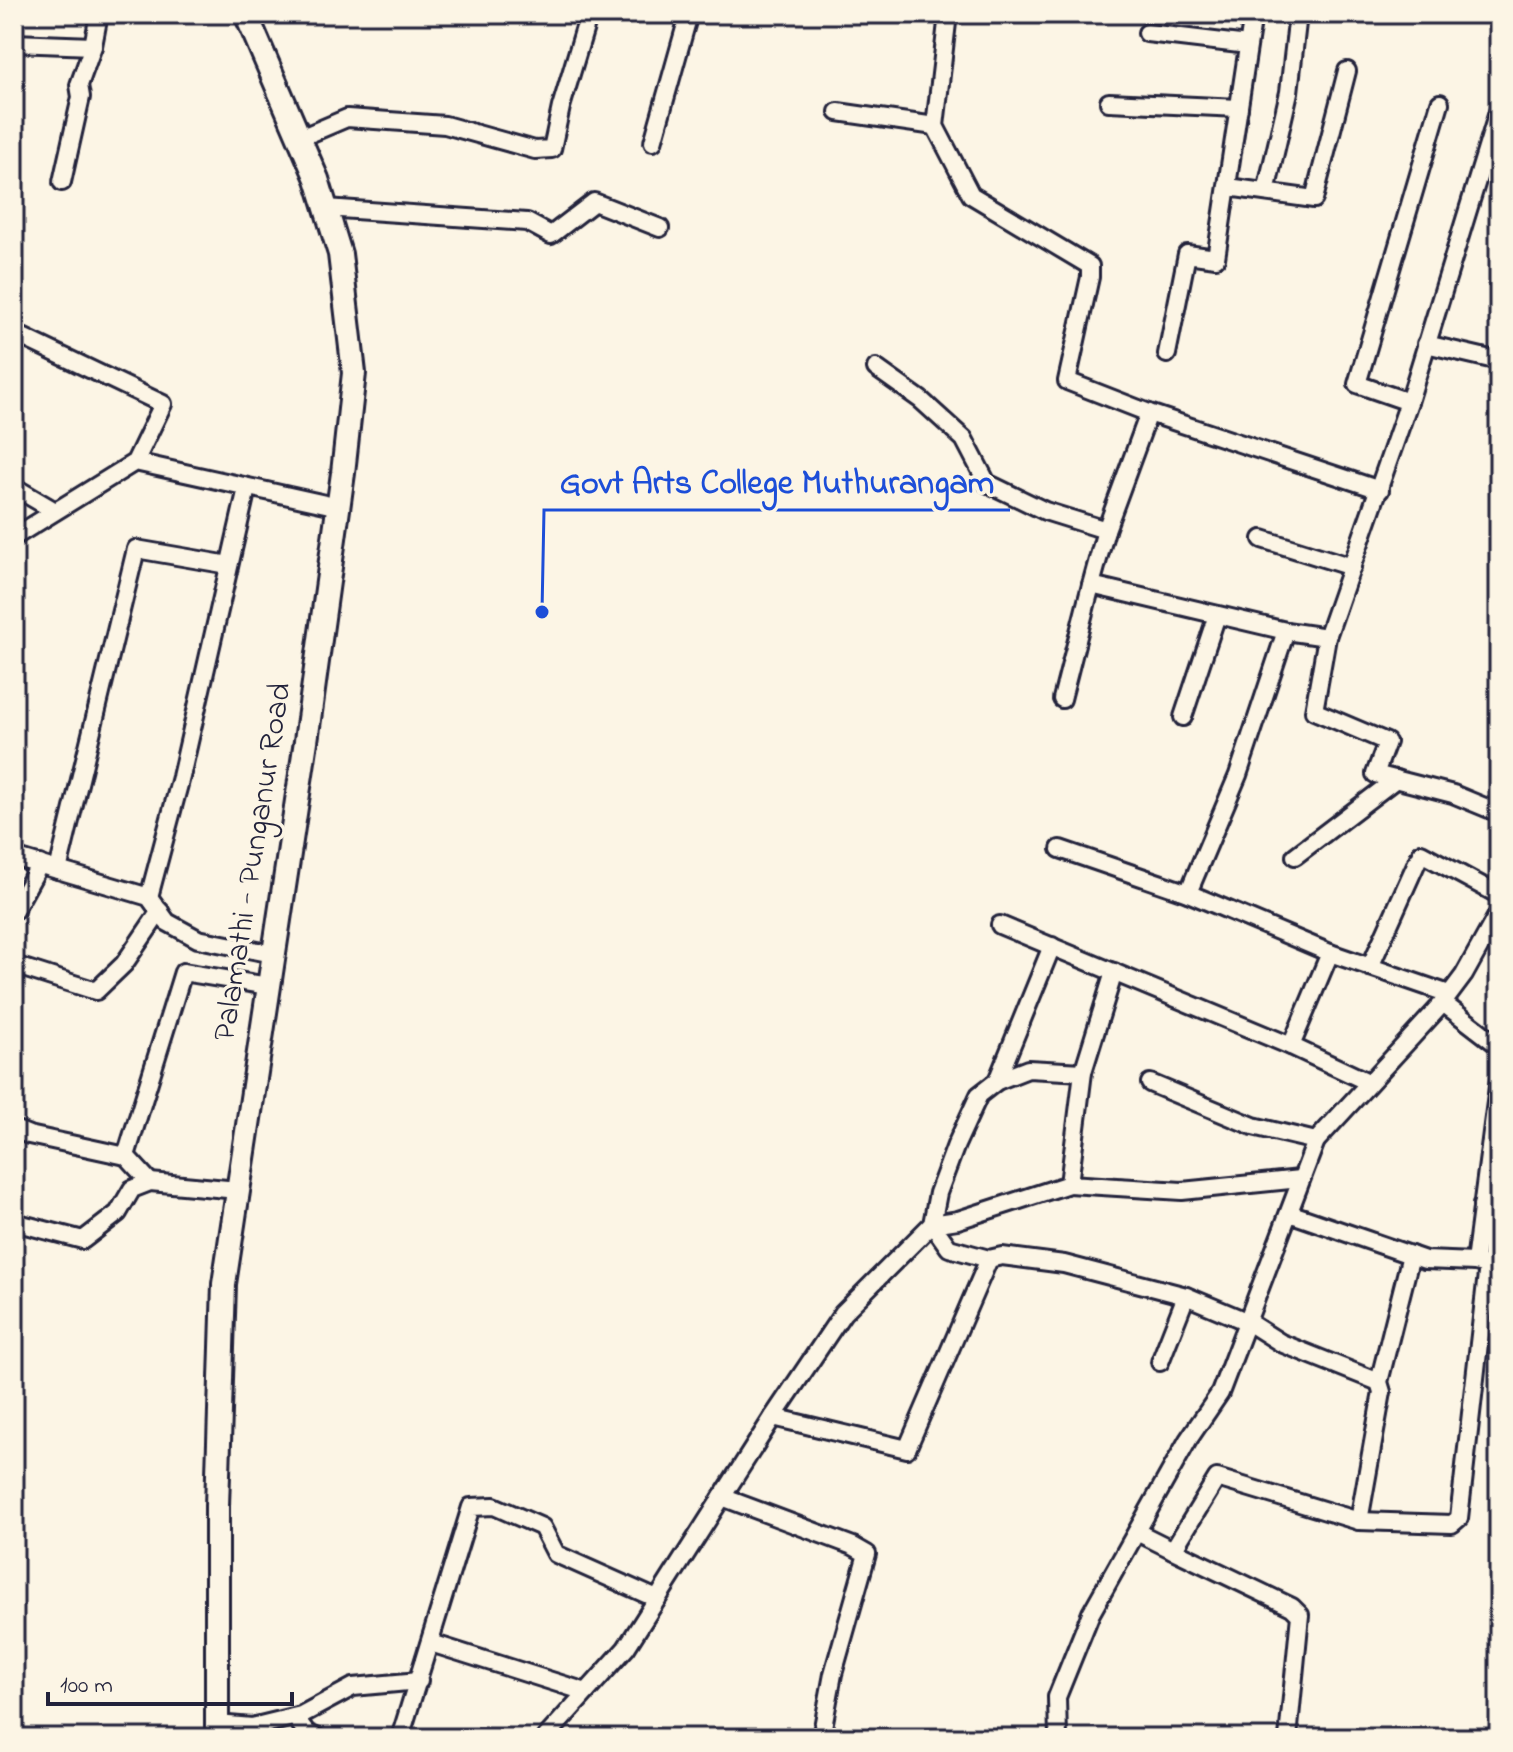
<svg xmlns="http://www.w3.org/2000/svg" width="1513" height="1752" font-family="'Indie Flower',sans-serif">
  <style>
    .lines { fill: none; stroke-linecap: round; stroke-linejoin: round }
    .street-casing { stroke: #22223b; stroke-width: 22 }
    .secondary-casing { stroke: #22223b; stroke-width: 28 }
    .street { stroke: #fcf5e5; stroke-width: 16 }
    .secondary { stroke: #fcf5e5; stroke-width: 22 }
    .labels { text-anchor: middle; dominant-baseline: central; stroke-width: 7; stroke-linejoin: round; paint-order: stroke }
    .street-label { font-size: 32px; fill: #22223b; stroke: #fcf5e5 }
    .leader { fill: none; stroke: #1d4ed8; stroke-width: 3 }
    .callout-dot { fill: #1d4ed8; stroke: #fcf5e5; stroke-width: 3 }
    .callout-label { font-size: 34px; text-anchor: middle; font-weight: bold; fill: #1d4ed8; stroke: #fcf5e5; stroke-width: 7; stroke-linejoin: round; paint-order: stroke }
  </style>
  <rect width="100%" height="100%" fill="#fcf5e5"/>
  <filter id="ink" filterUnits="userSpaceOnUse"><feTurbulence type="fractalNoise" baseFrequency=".0125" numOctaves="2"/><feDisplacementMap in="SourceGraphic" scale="16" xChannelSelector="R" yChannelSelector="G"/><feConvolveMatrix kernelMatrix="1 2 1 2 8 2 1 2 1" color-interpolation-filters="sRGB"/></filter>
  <g filter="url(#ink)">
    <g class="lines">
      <defs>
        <g id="street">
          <path d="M948,14L935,126L971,195L1090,266V277L1067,381L1149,413"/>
          <path d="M1147,33L1248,45"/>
          <path d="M14,43L93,46"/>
          <path d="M1109,102L1239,108"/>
          <path d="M1499,109L1409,402L1327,637L1314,711L1387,742L1375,774L1453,794L1499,813"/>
          <path d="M838,112L935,126"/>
          <path d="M300,138L347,118L445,125L535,150L552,149L561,107L589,14"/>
          <path d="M653,142L689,14"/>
          <path d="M62,182L81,97L79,85L93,46L99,14"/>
          <path d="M1228,187L1314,199L1347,71"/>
          <path d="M1266,192L1289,92L1298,14"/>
          <path d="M326,208L527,222L551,235L594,202L660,228"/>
          <path d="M14,333L163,404L135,462L14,537"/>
          <path d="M1426,344L1499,361"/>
          <path d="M1167,354L1187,254L1216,258L1253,14"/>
          <path d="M876,368L921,400L964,439L987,483L1045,511L1106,530"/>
          <path d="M1409,402L1357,384L1440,103"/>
          <path d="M135,462L339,507"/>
          <path d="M14,487L55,511"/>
          <path d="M1262,539L1352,567"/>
          <path d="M1286,631L1238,775L1188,893L1330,953L1449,994"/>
          <path d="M1327,637L1286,631L1091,585L1106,530L1149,413L1380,490"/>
          <path d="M1062,699L1091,585"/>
          <path d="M1183,717L1217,615"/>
          <path d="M1060,849L1188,893"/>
          <path d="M1295,856L1396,779"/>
          <path d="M14,857L149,897L167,922L198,939L273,954"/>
          <path d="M58,870L136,549L229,565"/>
          <path d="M149,897L181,777L247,488"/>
          <path d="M14,911L40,864"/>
          <path d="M1000,925L1291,1046L1368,1082"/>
          <path d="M14,965L96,991L124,964L160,911"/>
          <path d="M1370,967L1421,853L1499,895"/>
          <path d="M1114,972L1083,1072L1069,1184L1182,1191L1300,1179"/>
          <path d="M1443,1003L1499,1046"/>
          <path d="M1291,1046L1330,953"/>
          <path d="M997,1081L1052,946"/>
          <path d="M1150,1083L1253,1126L1316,1141"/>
          <path d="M14,1129L29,1135L126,1156"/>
          <path d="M150,1182L126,1156L183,972L268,986"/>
          <path d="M1069,1184L958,1220L932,1224L949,1248L989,1259L1002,1256L1064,1264L1186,1296L1248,1322L1281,1343L1379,1382"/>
          <path d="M1482,1205L1499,1206"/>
          <path d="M1289,1213L1425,1260L1475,1262L1497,1268"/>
          <path d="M14,1222L83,1240L118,1213L132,1189L150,1182L238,1190"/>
          <path d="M1475,1262L1499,1079"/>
          <path d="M1160,1362L1186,1296"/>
          <path d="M773,1417L907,1449L989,1259"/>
          <path d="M722,1497L853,1546L867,1554L833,1674L821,1738"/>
          <path d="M1359,1521L1382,1392L1379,1382L1411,1255"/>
          <path d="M1137,1532L1173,1550L1217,1478L1359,1521L1452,1524L1459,1518L1488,1265"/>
          <path d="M1173,1550L1292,1607L1300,1615L1288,1738"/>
          <path d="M431,1643L586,1692"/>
          <path d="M295,1717L307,1733L318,1738"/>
          <path d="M217,1724L252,1727L301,1715L353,1687L419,1681"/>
          <path d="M400,1738L471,1507L494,1506L542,1527L556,1554L657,1599"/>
          <path d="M545,1738L626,1648L773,1417L843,1313L932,1224L938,1193L956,1145L979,1095L997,1081L1028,1069L1083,1072"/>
          <path d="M1058,1738L1057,1697L1091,1613L1188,1440L1220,1393L1316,1141L1443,1003L1464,975L1499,912"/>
        </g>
        <path id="secondary" d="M217,1738V1506L224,1284L306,741L343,473L354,373L340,254L317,179L246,14"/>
      </defs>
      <use href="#street" class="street-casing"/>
      <use href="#secondary" class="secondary-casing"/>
      <use href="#street" class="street"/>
      <use href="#secondary" class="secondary"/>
    </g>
  </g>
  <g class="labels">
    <g class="street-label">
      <text transform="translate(254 862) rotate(-81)">Palamathi - Punganur Road</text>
    </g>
  </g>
  <path class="leader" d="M542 612L544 510H1010"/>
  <circle class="callout-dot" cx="542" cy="612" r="8"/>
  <g class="callout-label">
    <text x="777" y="493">Govt Arts College Muthurangam</text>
  </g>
  <rect width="1513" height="1752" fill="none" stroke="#fcf5e5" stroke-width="48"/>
  <rect x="24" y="24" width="1465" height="1704" fill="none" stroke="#22223b" stroke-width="3" filter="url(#ink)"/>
  <path d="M48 1692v12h244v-12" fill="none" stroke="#22223b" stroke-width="4"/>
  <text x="60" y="1692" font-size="24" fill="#22223b" stroke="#fcf5e5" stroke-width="6" paint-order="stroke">100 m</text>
</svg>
